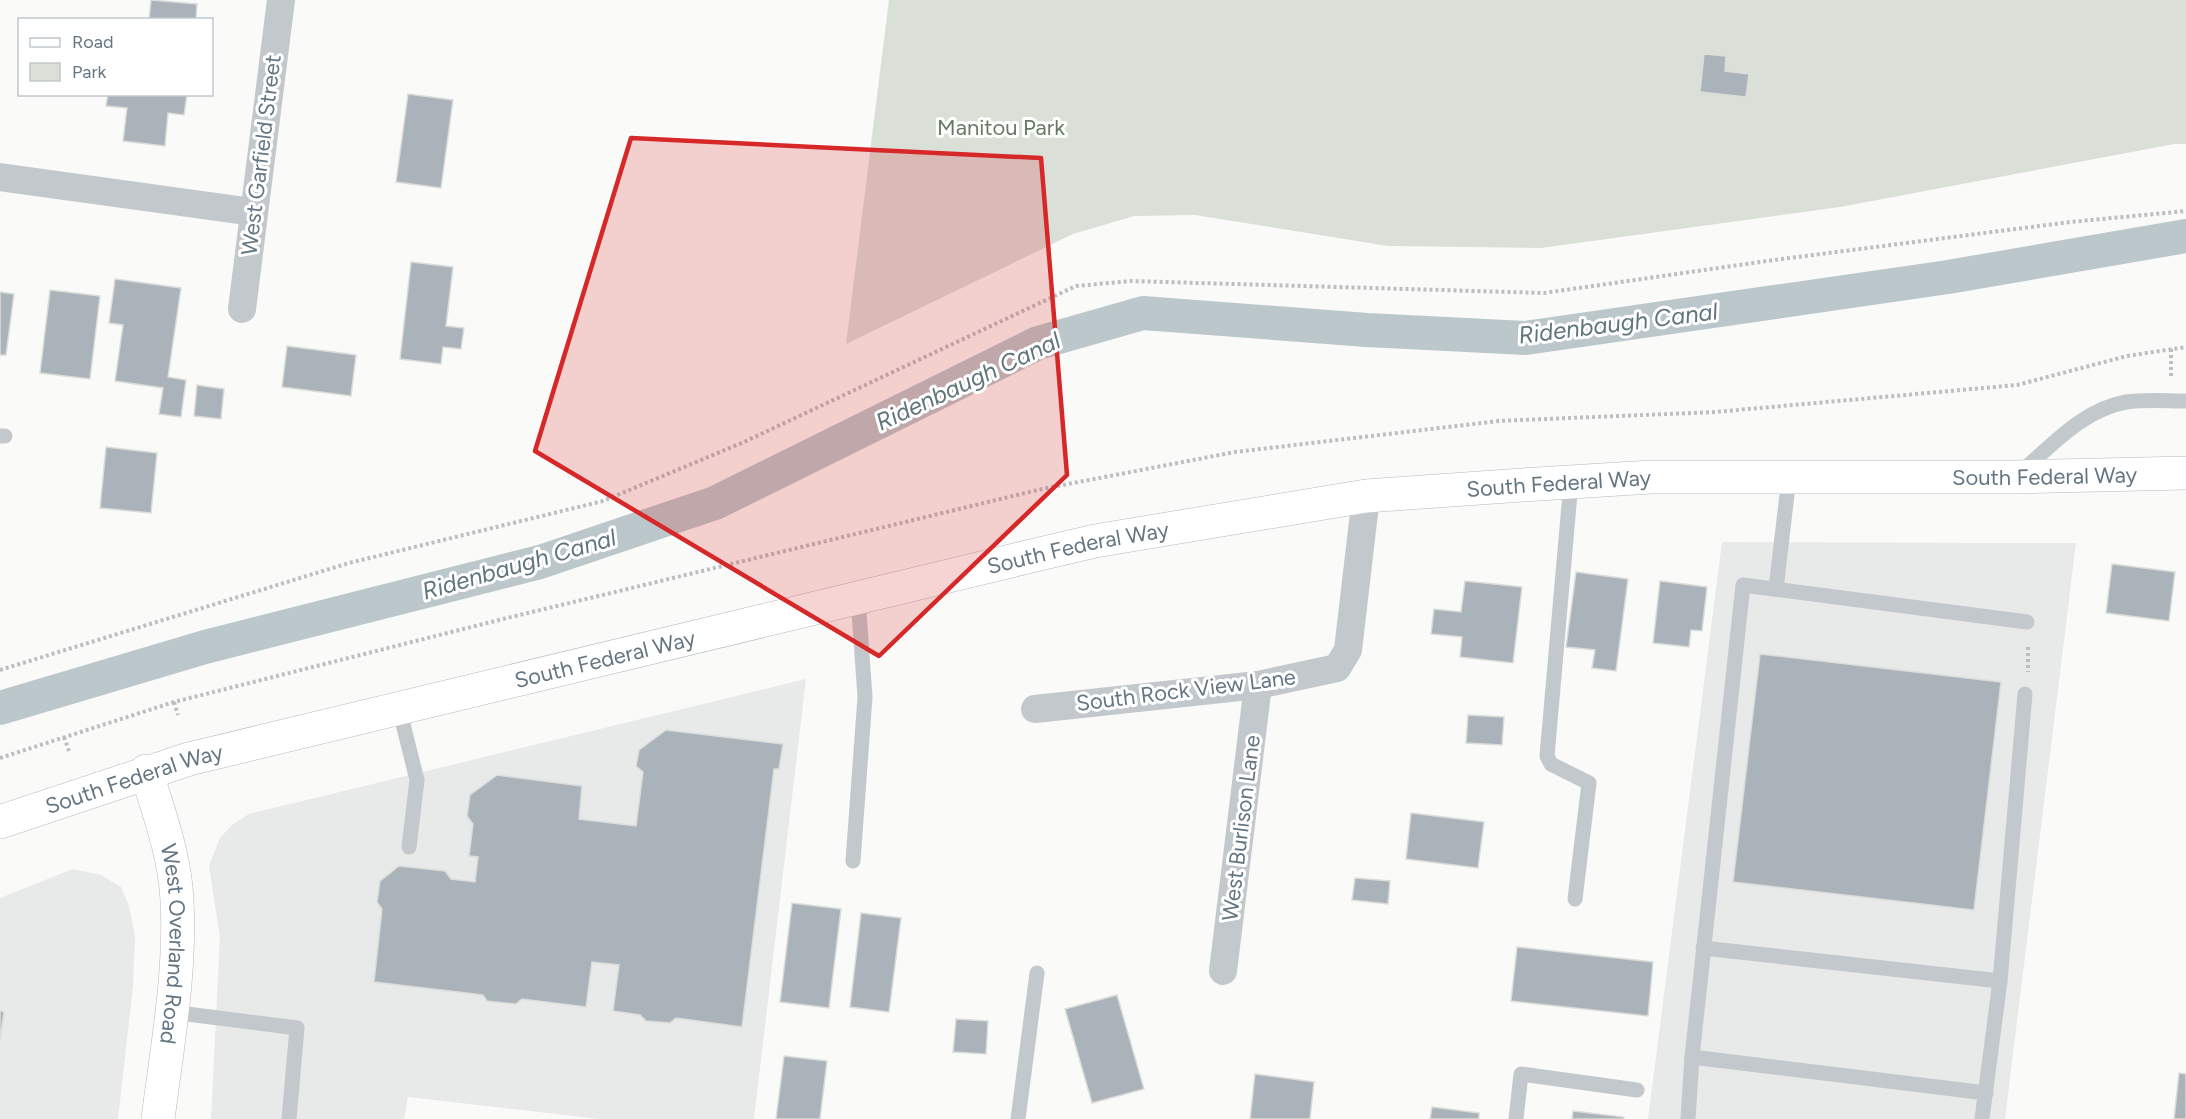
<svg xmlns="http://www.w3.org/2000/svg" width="2186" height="1119" font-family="Figtree,sans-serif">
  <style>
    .built { fill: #e8e9e9 }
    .green { fill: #dadfd7 }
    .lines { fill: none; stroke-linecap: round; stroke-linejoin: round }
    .canal { stroke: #bbc7cb; stroke-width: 34 }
    .building { fill: #aab3b9; stroke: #dcdcda; stroke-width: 1.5 }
    .secondary-casing { stroke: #b3babf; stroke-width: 34 }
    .path { stroke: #bbbfc2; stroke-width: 4; stroke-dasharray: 3 3; stroke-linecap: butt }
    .lane { stroke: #c3c8cc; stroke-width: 15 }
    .street { stroke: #c3c8cc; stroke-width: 28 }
    .secondary { stroke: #fff; stroke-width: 33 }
    .marked { fill: #d62828; fill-opacity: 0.2; stroke: #d62828; stroke-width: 4.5; stroke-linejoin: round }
    .labels { text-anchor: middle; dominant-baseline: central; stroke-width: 6; stroke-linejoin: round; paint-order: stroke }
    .park-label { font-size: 22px; fill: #687a64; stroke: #fff }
    .street-label { font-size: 22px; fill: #657683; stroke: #fff }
    .water-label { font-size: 24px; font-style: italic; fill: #60757c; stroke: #fff }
  </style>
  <rect width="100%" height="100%" fill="#fafaf8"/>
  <g class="built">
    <path d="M1722,542L2076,543L2005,1119H1648Z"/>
    <path d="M806,679L754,1119H600L408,1097L404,1119H211L220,937L209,866L220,838L233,824L249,814Z"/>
    <path d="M73,869L101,875L121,887L129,906L135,936L133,986L118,1119H0V898Z"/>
  </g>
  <path class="green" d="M889,0H2186V144H2174L1840,207L1541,248L1388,246L1195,215L1134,216L1073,234L846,344Z"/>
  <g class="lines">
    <path class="canal" d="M0,708L205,647L540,562L715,503L1038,343L1143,313L1367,330L1526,338L1948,277L2186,236"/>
  </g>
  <g class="building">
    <path d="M151,0L197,4L196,20H149Z"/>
    <path d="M1704,54L1726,56L1725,71L1749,74L1746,97L1700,92Z"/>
    <path d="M108,94H187L184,115L168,113L165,146L123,141L127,108L106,106Z"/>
    <path d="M408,94L453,100L441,188L396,182Z"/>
    <path d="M411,262L453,267L446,326L464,328L461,349L443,347L441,364L400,359Z"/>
    <path d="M115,279L181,288L168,377L186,380L181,417L159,414L163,388L115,381L123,325L109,323Z"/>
    <path d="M50,290L100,296L90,379L40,373Z"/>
    <path d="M0,292L14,294L6,355H0Z"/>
    <path d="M287,346L356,355L351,396L282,387Z"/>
    <path d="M197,385L224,389L221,419L194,416Z"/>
    <path d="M106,447L157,453L151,513L100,508Z"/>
    <path d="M2112,564L2175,572L2169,621L2106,613Z"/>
    <path d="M1576,572L1628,579L1616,671L1592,668L1595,650L1566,647Z"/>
    <path d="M1465,581L1522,587L1513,663L1460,657L1462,637L1431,634L1434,609L1461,612Z"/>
    <path d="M1660,581L1707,587L1702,631L1691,630L1689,647L1653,643Z"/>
    <path d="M1760,654L2001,682L1974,910L1733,882Z"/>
    <path d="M1468,715L1504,717L1502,745L1466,743Z"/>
    <path d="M666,730L783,744L779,769H774L742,1027L676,1018L670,1023L646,1021L640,1015L613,1011L619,965L592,962L586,1007L522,999L516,1004L487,1001L483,995L374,982L382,909L377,902L380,881L399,866L445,871L451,879L475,882L478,857L469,856L473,824L467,816L470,795L497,775L582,786L579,819L636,826L643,772L636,766L639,750Z"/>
    <path d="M1411,813L1484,822L1478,868L1406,859Z"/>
    <path d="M1355,878L1390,881L1388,904L1352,900Z"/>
    <path d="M792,903L841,909L829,1008L780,1002Z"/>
    <path d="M861,913L901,918L889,1012L850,1007Z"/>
    <path d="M1517,947L1653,962L1648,1016L1511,1001Z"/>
    <path d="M1117,995L1144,1089L1092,1103L1065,1009Z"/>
    <path d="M0,1011L4,1012L0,1040Z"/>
    <path d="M956,1019L988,1021L986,1054L953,1052Z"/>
    <path d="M784,1056L827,1061L820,1119H776Z"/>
    <path d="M2179,1073L2186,1074V1119H2174Z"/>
    <path d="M1255,1074L1314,1082L1310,1119H1250Z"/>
    <path d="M1432,1107L1479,1113V1119H1430Z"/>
    <path d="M1573,1111L1624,1117L1623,1119H1572Z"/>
  </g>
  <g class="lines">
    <defs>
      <g id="secondary">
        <path id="s1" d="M146,771C159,813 175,856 177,900C181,973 167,1047 158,1119"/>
        <path id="s2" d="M0,822L189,759L1027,557L1095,541L1366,496L1522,485L1651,477H2015L2186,473"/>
      </g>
    </defs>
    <use href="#secondary" class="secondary-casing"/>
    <g class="path">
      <path d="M2171,376V347"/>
      <path d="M2028,647V672"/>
      <path d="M0,670L349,563L603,501L744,442L1076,286L1131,281L1544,293L1774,260L2070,222L2186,211"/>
      <path d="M174,702L178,715"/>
      <path d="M64,737L69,751"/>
      <path d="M0,758L174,702L503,619L1042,489L1235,452L1499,421L1715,412L2017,385L2127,356L2186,347"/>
    </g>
    <g class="lane">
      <path d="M0,436H5"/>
      <path d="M2020,473C2051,446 2084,409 2126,402C2145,399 2167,401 2186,401"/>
      <path d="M1571,482L1547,756L1551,764L1589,783L1575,899"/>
      <path d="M1776,589L1789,477"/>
      <path d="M399,708L417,780L409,847"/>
      <path d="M853,861L865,697L858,598"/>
      <path d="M1703,948L2000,981"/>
      <path d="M171,1012L297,1028L289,1119"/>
      <path d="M1692,1057L1986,1093"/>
      <path d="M1018,1119L1037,973"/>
      <path d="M1516,1119L1521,1074L1637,1090"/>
      <path d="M1688,1119L1692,1057L1743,585L2027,622"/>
      <path d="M1982,1119L2000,981L2025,694"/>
    </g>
    <g class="street">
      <path d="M0,177L253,212"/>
      <path d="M242,309L281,0"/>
      <path d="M1035,709L1258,685L1337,668L1348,650L1366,496"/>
      <path d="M1223,971L1258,685"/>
    </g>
    <use href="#secondary" class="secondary"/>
  </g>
  <path class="marked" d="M631,138L1041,158L1067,475L879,656L535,451Z"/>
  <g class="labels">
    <g class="park-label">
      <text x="1001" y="127">Manitou Park</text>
    </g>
    <g class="street-label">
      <text transform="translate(261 155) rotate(-83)">West Garfield Street</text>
      <text stroke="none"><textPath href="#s2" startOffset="2085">South Federal Way</textPath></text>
      <text stroke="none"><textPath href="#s2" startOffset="1599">South Federal Way</textPath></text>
      <text stroke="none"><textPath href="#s2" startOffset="1113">South Federal Way</textPath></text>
      <text stroke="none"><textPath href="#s2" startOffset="627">South Federal Way</textPath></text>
      <text transform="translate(1186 690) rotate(-7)">South Rock View Lane</text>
      <text stroke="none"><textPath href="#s2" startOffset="141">South Federal Way</textPath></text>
      <text transform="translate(1241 828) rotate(-83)">West Burlison Lane</text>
      <text stroke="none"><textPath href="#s1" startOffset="177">West Overland Road</textPath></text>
    </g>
    <g class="water-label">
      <text transform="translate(1618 323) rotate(-7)">Ridenbaugh Canal</text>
      <text transform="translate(968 381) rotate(-25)">Ridenbaugh Canal</text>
      <text transform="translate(519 564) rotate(-16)">Ridenbaugh Canal</text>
    </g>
  </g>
  <rect x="18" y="18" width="195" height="78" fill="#ffffff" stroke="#c1c8cd" stroke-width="1.5"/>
  <rect x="30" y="38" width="30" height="9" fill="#ffffff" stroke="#c1c8cd" stroke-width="1.5"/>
  <text x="72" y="48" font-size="18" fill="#657683">Road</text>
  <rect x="30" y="63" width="30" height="18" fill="#dadfd7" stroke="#c1c8cd" stroke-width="1.5"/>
  <text x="72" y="78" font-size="18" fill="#657683">Park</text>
</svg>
